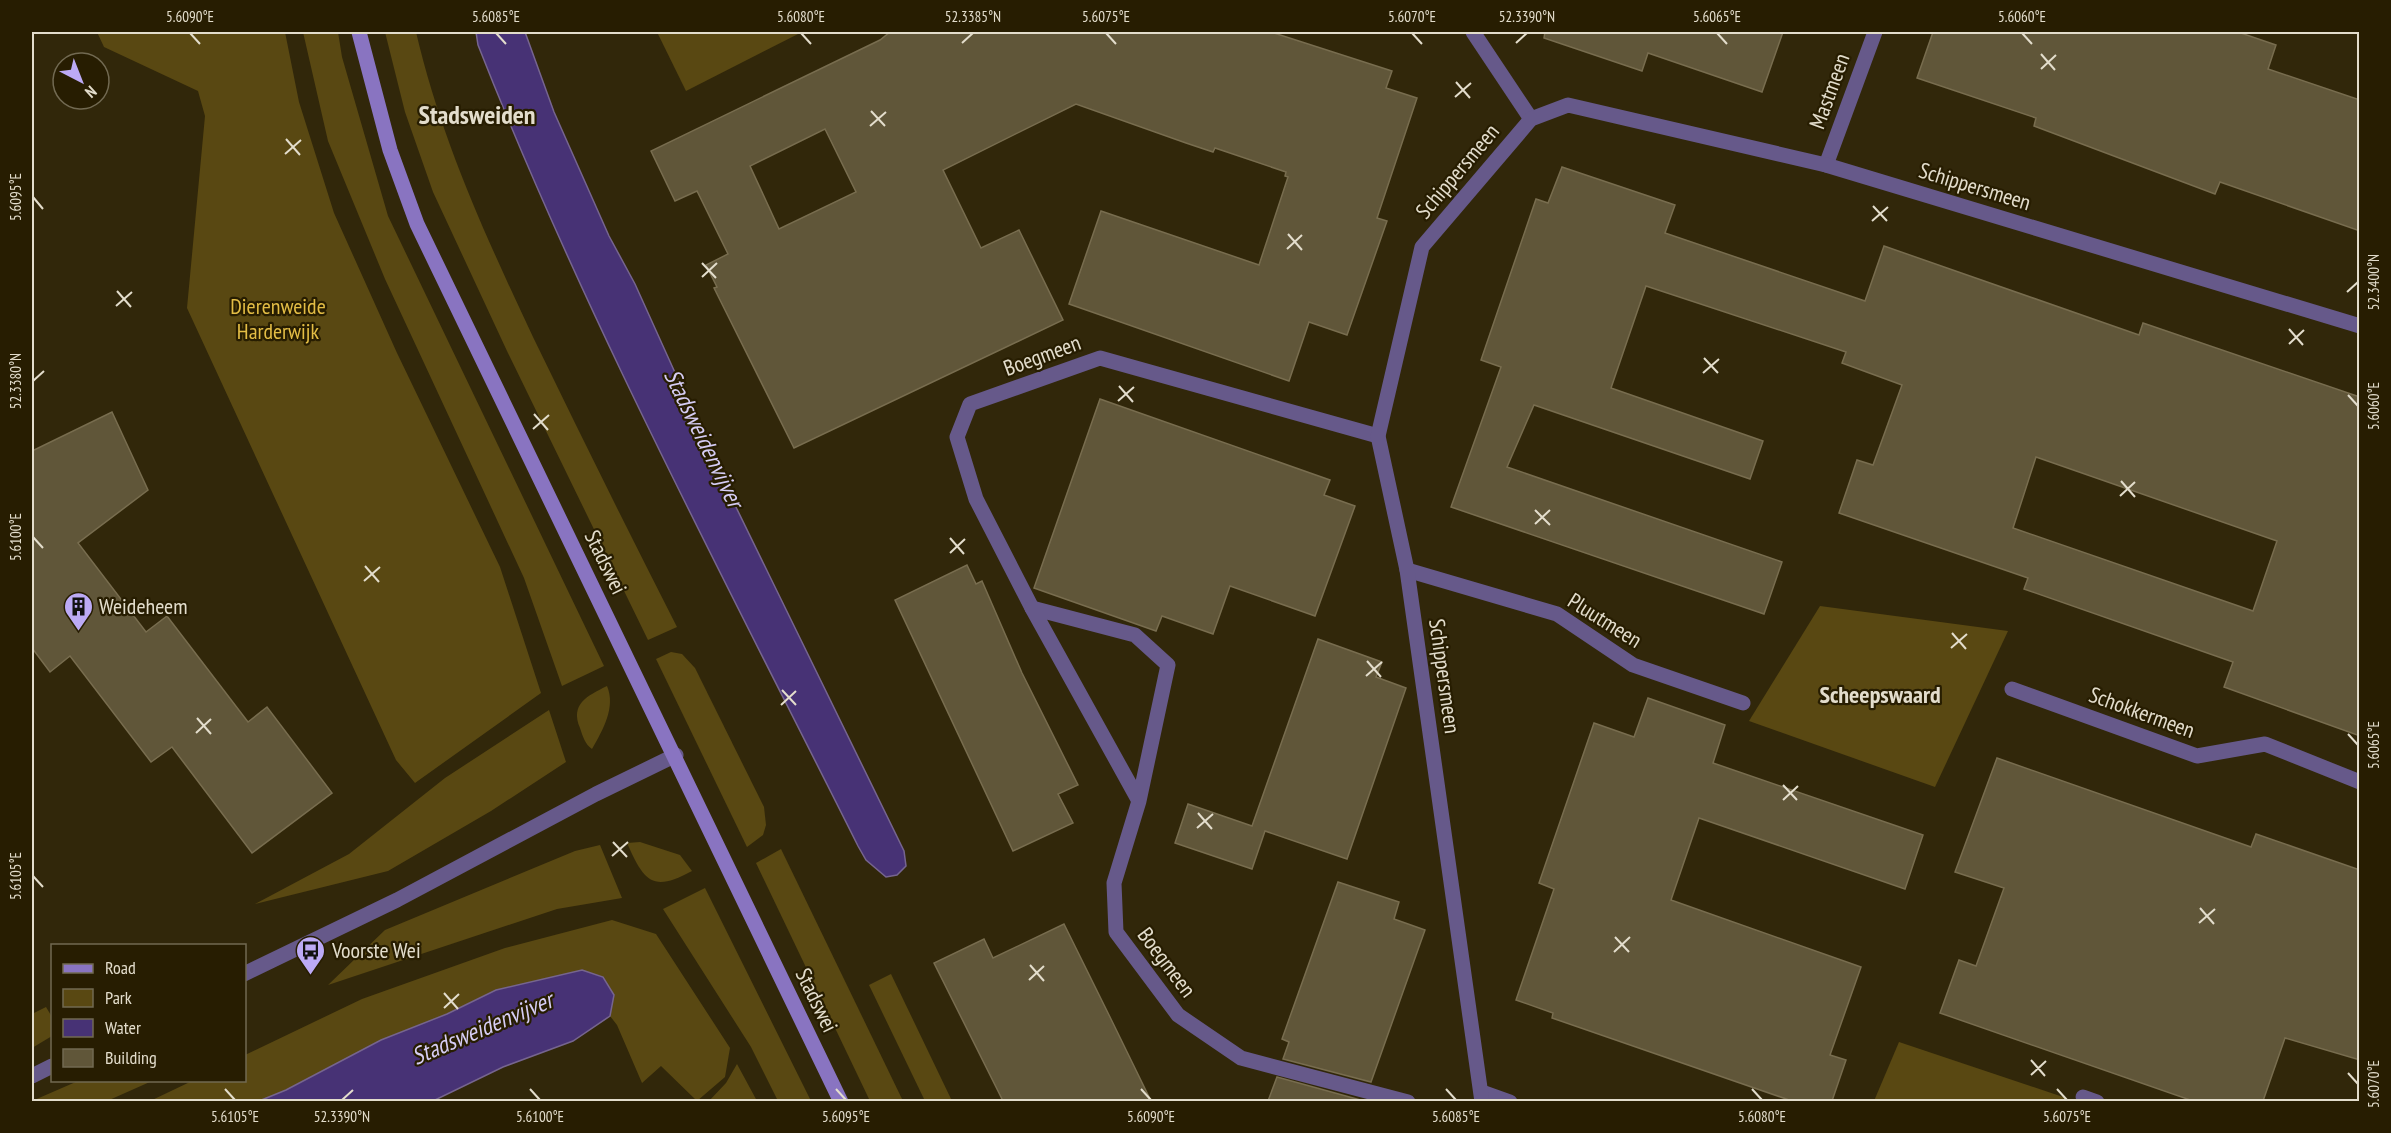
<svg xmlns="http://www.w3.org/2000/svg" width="2391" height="1133" font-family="'PT Sans Narrow',sans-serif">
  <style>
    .green { fill: #594812 }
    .water { fill: #473275; stroke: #76658f; stroke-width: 1.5 }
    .building { fill: #605639; stroke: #786d4f; stroke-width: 1.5; fill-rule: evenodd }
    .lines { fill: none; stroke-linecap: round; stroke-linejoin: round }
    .street { stroke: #66598a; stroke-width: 15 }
    .secondary { stroke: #8974c1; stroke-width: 15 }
    .ticks { fill: none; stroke: #e3ddcc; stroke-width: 2 }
    .labels { text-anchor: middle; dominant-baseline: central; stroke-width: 4.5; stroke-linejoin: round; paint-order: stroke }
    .street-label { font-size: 22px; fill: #e3ddcc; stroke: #271d01 }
    .park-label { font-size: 22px; fill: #e3bd45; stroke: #271d01 }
    .poi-label { font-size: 22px; fill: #e3ddcc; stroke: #271d01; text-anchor: start }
    .water-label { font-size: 24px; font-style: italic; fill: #d6cdf5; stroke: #271d01 }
    .neighbourhood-label { font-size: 24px; font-weight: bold; fill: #e3ddcc; stroke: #271d01 }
    .quarter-label { font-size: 26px; font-weight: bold; fill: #e3ddcc; stroke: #271d01 }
    .neatline { fill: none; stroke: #e3ddcc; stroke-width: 2 }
    .ticks-label { font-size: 15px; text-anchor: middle; fill: #e3ddcc }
  </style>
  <rect width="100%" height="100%" fill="#31270a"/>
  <g class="green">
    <path d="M97,32H285L299,102L334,213L397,353L500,567L541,693L415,783L396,760L187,308L205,116L198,91L104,47Z"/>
    <path d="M303,32H338L342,57L388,216L604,666L562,686L524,578L385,279L328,141Z"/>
    <path d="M385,32H416C441,139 486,237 533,337C580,434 628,531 677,627L648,640L507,351L433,192L405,112Z"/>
    <path d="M657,32H802L686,91Z"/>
    <path d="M1820,606L2008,631L1935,787L1749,721Z"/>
    <path d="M671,652L682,654L695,668L764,807L766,825L763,835L747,847L656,659Z"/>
    <path d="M607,686C616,707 603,730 592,749C585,744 583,737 580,728C570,704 587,696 607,686Z"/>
    <path d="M549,710L566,762L491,811L388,871L255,904L349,854L445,778Z"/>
    <path d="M640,842L680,855L692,871C652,893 644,881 627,843Z"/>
    <path d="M600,845L622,898L557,909L328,985L385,930L575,851Z"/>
    <path d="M781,849L903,1101H870L756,863Z"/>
    <path d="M705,888L811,1101H778L751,1047L663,909Z"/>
    <path d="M612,920L656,934L730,1048L725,1077L697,1101L661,1066L642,1083L617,1025L610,1016L614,995L603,977L496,990L447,1014L381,1040L286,1090L259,1101L148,1102L192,1081L244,1080L245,1055L362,999L505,948Z"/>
    <path d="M891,974L952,1101H925L869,985Z"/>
    <path d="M46,1007L52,1017V1036L32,1048V1014Z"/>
    <path d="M1899,1042L2066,1098L2065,1102L1874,1101Z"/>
    <path d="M737,1064L757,1101H709L726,1083Z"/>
    <path d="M78,1081V1080L152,1081L107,1101H32Z"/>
  </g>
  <g class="water">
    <path d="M476,32H525L554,112L609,236L635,284L733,501L904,851L906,866L897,875L886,877L866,860L858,846C726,582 586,320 478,45Z"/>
    <path d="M582,970L603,977L614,995L610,1016L573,1041L503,1067L433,1101H259L286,1090L381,1040L447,1014L496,990Z"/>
  </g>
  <g class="building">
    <path d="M890,32H1271L1392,71L1386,88L1417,98L1377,218L1387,221L1347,335L1309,322L1289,381L1069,304L1101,211L1259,265L1288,177L1285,176L1286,172L1215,148L1213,152L1186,143L1076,104L943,170L981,248L1019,230L1063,320L794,448L714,288L717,287L706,265L728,254L697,191L675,201L651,151L880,40ZM825,129L856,192L779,229L750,166Z"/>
    <path d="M1545,32H1783L1762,92L1648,53L1642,71L1544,38Z"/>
    <path d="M1933,32H2238L2276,45L2268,69L2360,100V231L2220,182L2215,194L2034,126L2036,118L1917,78Z"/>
    <path d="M1562,167L1675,205L1665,233L1865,301L1884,246L2139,335L2143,323L2360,397V736L2224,687L2233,662L2024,589L2028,578L1839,513L1857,460L1873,465L1902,385L1842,363L1846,352L1646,286L1611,388L1763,441L1750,479L1534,405L1507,467L1782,562L1764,614L1451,507L1501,367L1481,360L1536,199L1548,203ZM2036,457L2277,541L2253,611L2013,528Z"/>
    <path d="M1100,399L1330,480L1324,495L1355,506L1315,616L1230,586L1213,634L1162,616L1156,631L1034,588Z"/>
    <path d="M112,412L148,490L78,543L146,632L167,616L248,722L267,707L332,793L252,853L172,747L151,762L70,656L50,672L32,648V451Z"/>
    <path d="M967,565L976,584L982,581L1022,673L1078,785L1058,794L1073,823L1013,851L895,600Z"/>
    <path d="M1318,639L1382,662L1376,677L1406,688L1347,859L1265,831L1252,869L1175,843L1188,804L1252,826Z"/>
    <path d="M1648,698L1725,725L1713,763L1923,835L1905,889L1699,818L1671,900L1861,967L1830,1055L1846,1060L1832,1101H1792L1552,1018L1553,1013L1516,1000L1554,889L1539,883L1594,723L1634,737Z"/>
    <path d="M1997,758L2251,847L2256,834L2360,870V1060L2285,1038L2263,1101H2193L1940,1013L1959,960L1976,966L2004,888L1955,872Z"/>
    <path d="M1338,882L1399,902L1394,919L1425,930L1371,1082L1283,1059L1289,1042L1282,1039Z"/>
    <path d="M1064,924L1110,1017L1151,1101H1003L934,963L984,939L993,958Z"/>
    <path d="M1277,1077L1364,1101H1268Z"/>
  </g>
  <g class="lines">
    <g class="street">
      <path d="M1473,32L1531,119"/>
      <path d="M1826,165L1875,32"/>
      <path d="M1407,570L1557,614L1633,665L1743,703"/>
      <path d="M1032,608L976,499L957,437L970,404L1100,358L1378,436"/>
      <path d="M2012,689L2197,756L2265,744L2360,782"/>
      <path d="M1139,801L1032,608L1135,635L1168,665L1139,801L1114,883L1116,932L1178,1015L1241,1058L1408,1102"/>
      <path d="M244,974L397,900L596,794L676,755"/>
      <path d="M32,1076L52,1066"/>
      <path d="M1482,1092L1510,1102"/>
      <path d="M2083,1097L2097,1102"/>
      <path d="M1482,1102L1407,570L1378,436L1422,247L1531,119L1568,105L1826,165L2360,326"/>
    </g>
    <path class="secondary" d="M359,32L390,150L417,224L841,1102"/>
  </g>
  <path class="ticks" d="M190,33L200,44M496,33L506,44M801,33L811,44M1106,33L1116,44M1412,33L1422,44M1717,33L1727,44M2022,33L2032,44M962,43L973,33M1516,43L1527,33M2041,54L2055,70M2041,69L2056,55M1456,82L1470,98M1455,97L1471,83M871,111L885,126M870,126L886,112M286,139L300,155M285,154L301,140M33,197L43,209M1873,206L1887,221M1872,221L1888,207M1288,234L1302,250M1287,249L1302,235M702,263L716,278M702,277L717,263M117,291L131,307M2347,292L2358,282M116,306L132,292M2289,329L2303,345M2289,344L2304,330M1704,358L1718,373M1703,373L1719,359M33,381L44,371M1119,386L1133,402M2348,395L2358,406M1118,401L1134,387M534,414L548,430M533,429L549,415M2121,481L2135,497M2120,496L2135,482M1535,510L1550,525M1535,524L1550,510M33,537L43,548M950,538L964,554M950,553L965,539M365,566L379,582M364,581L380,567M1952,633L1966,649M1951,648L1967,634M1367,661L1381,677M1366,676L1382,662M782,690L796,705M781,705L796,691M197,718L211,734M196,733L211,719M2348,734L2358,745M1783,785L1797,800M1783,800L1798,786M1198,813L1212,829M1197,828L1213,814M613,842L627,857M612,856L628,842M33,876L43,887M2200,908L2214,924M2199,923L2215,909M1615,937L1629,952M1614,952L1630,937M1030,965L1044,981M1029,980L1044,966M444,993L458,1009M444,1008L459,994M2031,1060L2045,1076M2348,1073L2358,1084M2031,1075L2046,1061M225,1089L235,1100M530,1089L540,1100M836,1089L846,1100M1141,1089L1151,1100M1446,1089L1456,1100M1752,1089L1762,1100M2057,1089L2067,1100M342,1100L353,1090"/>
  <defs>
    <symbol id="building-pin" viewBox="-11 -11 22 30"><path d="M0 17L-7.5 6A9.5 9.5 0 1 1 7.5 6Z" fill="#bcaaf5" stroke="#271d01"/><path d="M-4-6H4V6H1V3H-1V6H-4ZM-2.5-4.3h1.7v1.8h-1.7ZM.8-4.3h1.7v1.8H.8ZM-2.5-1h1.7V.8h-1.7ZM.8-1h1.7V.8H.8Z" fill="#111"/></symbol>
    <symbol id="bus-pin" viewBox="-11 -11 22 30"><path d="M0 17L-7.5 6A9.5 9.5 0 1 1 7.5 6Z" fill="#bcaaf5" stroke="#271d01"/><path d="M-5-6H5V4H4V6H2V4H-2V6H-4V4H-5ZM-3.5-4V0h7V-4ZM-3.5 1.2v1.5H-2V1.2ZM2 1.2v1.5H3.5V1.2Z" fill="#111"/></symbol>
  </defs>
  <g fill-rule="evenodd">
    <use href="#building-pin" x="62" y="590" width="33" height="45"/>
    <use href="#bus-pin" x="294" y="934" width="33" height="45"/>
  </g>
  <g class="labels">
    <g class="street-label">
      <text transform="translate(1829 91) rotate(-70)">Mastmeen</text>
      <text transform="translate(1457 171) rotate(-50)">Schippersmeen</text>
      <text transform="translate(1975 186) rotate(17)">Schippersmeen</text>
      <text transform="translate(1042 355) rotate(-20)">Boegmeen</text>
      <text transform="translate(606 562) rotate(64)">Stadswei</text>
      <text transform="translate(1605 620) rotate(32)">Pluutmeen</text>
      <text transform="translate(1445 676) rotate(82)">Schippersmeen</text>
      <text transform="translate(2142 712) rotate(20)">Schokkermeen</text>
      <text transform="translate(1167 962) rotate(53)">Boegmeen</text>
      <text transform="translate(817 1000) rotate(64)">Stadswei</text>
    </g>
    <g class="park-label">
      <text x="278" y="306">Dierenweide<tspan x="278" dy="25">Harderwijk</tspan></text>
    </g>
    <g class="poi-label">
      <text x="99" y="606">Weideheem</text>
      <text x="332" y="950">Voorste Wei</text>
    </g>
    <g class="water-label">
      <text transform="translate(704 438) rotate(64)">Stadsweidenvijver</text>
      <text transform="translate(482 1028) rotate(-23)">Stadsweidenvijver</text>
    </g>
    <g class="neighbourhood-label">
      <text x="1880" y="694">Scheepswaard</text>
    </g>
    <g class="quarter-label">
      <text x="477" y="114">Stadsweiden</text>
    </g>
  </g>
  <rect width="2391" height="1133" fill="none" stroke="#271d01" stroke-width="66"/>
  <rect x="51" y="944" width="195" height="138" fill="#271d01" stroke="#726a52" stroke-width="1.5"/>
  <rect x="63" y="964" width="30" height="9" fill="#8974c1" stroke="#726a52" stroke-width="1.5"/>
  <text x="105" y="974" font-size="18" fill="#e3ddcc">Road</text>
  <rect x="63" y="989" width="30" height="18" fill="#594812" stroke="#726a52" stroke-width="1.5"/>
  <text x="105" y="1004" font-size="18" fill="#e3ddcc">Park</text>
  <rect x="63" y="1019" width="30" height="18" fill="#473275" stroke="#726a52" stroke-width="1.5"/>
  <text x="105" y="1034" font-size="18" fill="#e3ddcc">Water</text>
  <rect x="63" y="1049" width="30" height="18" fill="#605639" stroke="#726a52" stroke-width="1.5"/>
  <text x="105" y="1064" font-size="18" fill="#e3ddcc">Building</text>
  <g transform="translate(81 81) rotate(138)"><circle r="28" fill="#271d01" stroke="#726a52" stroke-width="1.5"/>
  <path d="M0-4.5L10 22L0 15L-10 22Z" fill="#bcaaf5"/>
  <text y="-9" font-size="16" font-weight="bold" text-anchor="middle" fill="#e3ddcc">N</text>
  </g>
  <rect x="33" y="33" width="2325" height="1067" class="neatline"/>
  <g class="ticks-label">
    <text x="190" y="22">5.6090°E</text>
    <text x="496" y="22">5.6085°E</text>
    <text x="801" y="22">5.6080°E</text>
    <text x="973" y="22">52.3385°N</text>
    <text x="1106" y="22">5.6075°E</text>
    <text x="1412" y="22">5.6070°E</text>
    <text x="1527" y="22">52.3390°N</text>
    <text x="1717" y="22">5.6065°E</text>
    <text x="2022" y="22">5.6060°E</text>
    <text transform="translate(16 197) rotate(-90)" y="5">5.6095°E</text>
    <text transform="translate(2374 282) rotate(-90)" y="5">52.3400°N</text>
    <text transform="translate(16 381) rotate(-90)" y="5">52.3380°N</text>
    <text transform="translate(2374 406) rotate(-90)" y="5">5.6060°E</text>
    <text transform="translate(16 537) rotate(-90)" y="5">5.6100°E</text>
    <text transform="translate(2374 745) rotate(-90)" y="5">5.6065°E</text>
    <text transform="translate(16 876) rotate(-90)" y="5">5.6105°E</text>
    <text transform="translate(2374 1084) rotate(-90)" y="5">5.6070°E</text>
    <text x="235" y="1122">5.6105°E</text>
    <text x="342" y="1122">52.3390°N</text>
    <text x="540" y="1122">5.6100°E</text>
    <text x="846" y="1122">5.6095°E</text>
    <text x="1151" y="1122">5.6090°E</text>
    <text x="1456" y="1122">5.6085°E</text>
    <text x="1762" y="1122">5.6080°E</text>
    <text x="2067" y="1122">5.6075°E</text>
  </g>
</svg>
